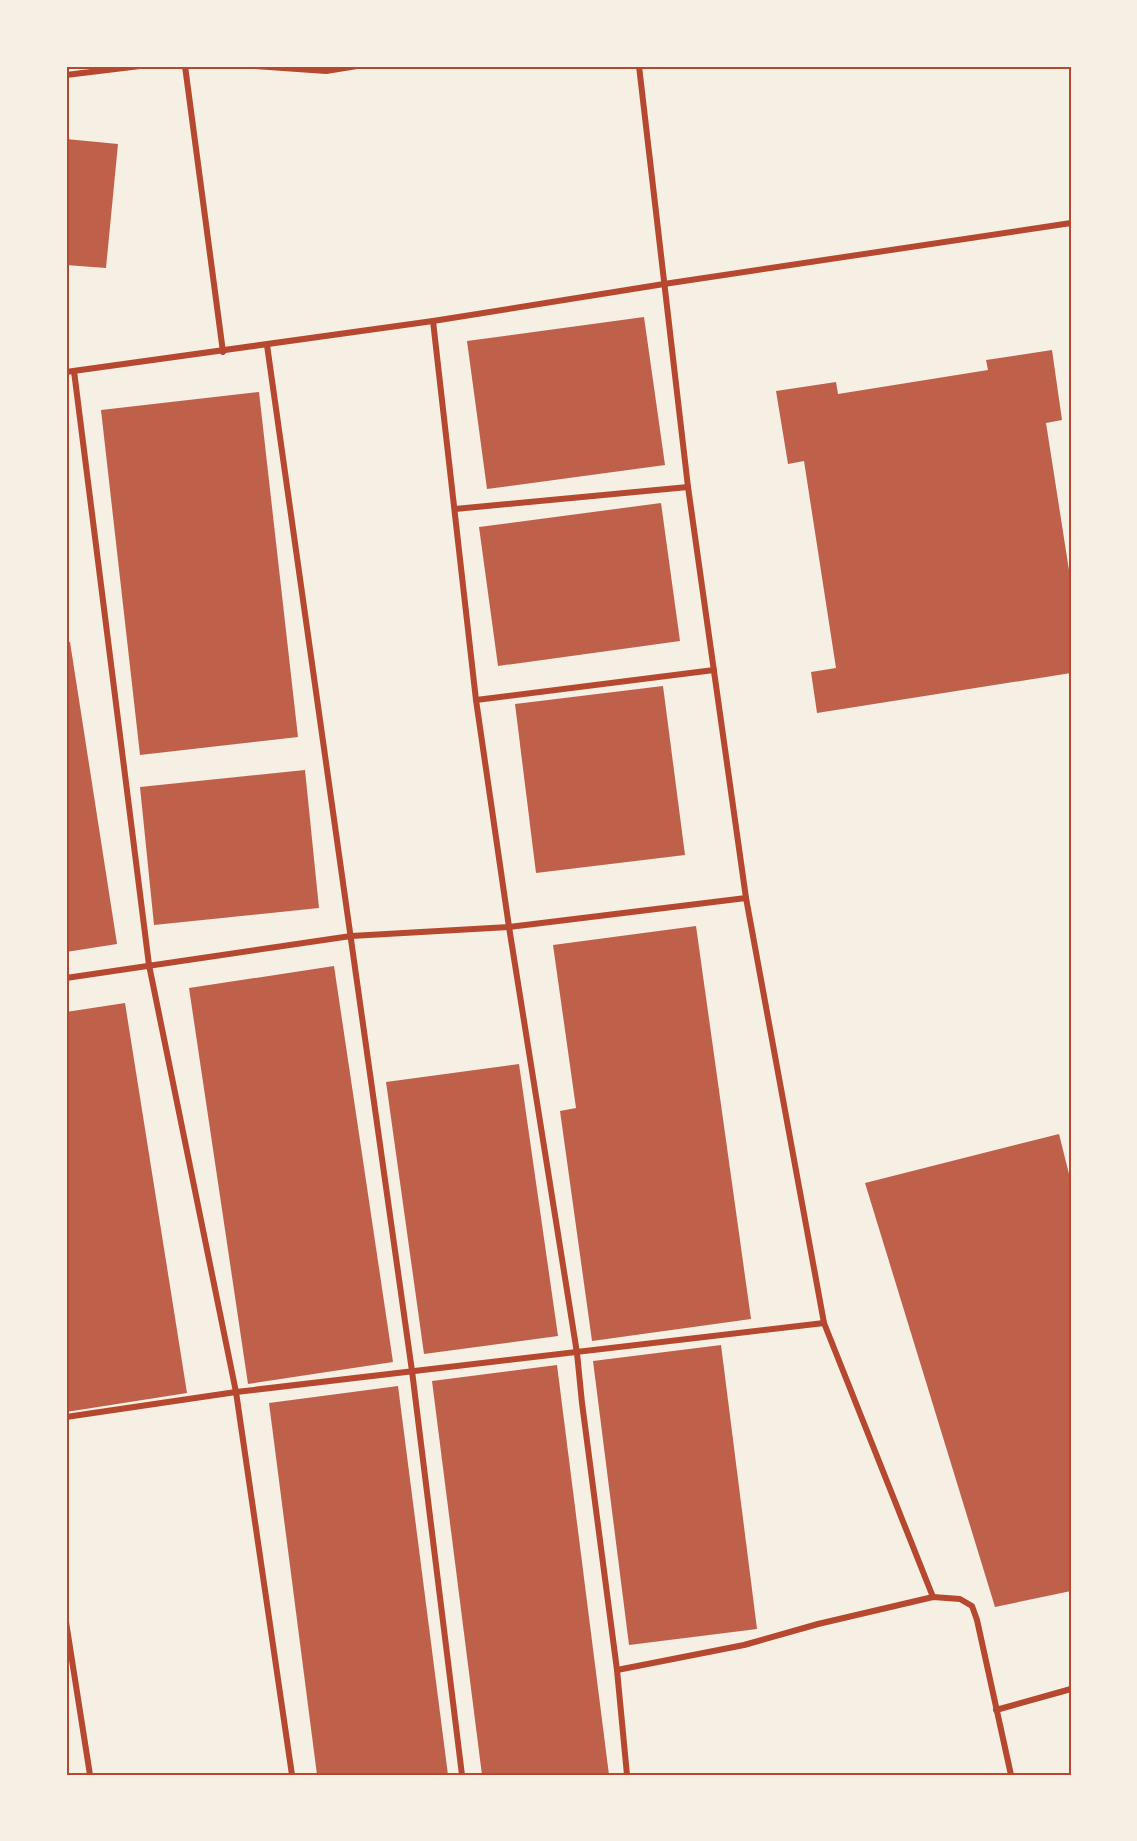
<svg xmlns="http://www.w3.org/2000/svg" width="1137" height="1841" font-family="Lato,sans-serif">
  <style>
    .building { fill: #bf614a }
    .lines { fill: none; stroke-linecap: round; stroke-linejoin: round }
    .minor { stroke: #b5482f; stroke-width: 6 }
    .neatline { fill: none; stroke: #b5482f; stroke-width: 2 }
  </style>
  <rect width="100%" height="100%" fill="#f6efe4"/>
  <g class="building">
    <path d="M66,139L118,144L106,268L66,265Z"/>
    <path d="M644,317L665,465L487,489L467,341Z"/>
    <path d="M1052,350L1062,420L1046,423L1071,583V673L817,713L811,672L836,668L804,461L788,464L776,391L836,382L838,394L988,370L986,360Z"/>
    <path d="M259,392L298,737L140,755L101,410Z"/>
    <path d="M661,503L680,641L498,666L479,527Z"/>
    <path d="M66,642H70L117,944L66,952Z"/>
    <path d="M663,686L685,855L536,873L515,704Z"/>
    <path d="M305,770L319,908L154,925L140,787Z"/>
    <path d="M696,926L751,1319L592,1341L560,1111L576,1108L553,945Z"/>
    <path d="M334,966L393,1362L248,1384L189,988Z"/>
    <path d="M125,1003L187,1393L66,1412V1012Z"/>
    <path d="M519,1064L558,1336L424,1354L386,1082Z"/>
    <path d="M1059,1134L1071,1182V1591L995,1607L865,1183Z"/>
    <path d="M721,1345L757,1629L629,1645L593,1361Z"/>
    <path d="M557,1365L609,1775H482L432,1381Z"/>
    <path d="M398,1386L448,1775H317L269,1403Z"/>
  </g>
  <g class="lines">
    <g class="minor">
      <path d="M185,66L223,352"/>
      <path d="M255,66L326,71L357,66"/>
      <path d="M639,66L688,487L746,898L824,1323L933,1597"/>
      <path d="M66,75L140,66"/>
      <path d="M433,321L476,700L509,927L577,1353L582,1403L617,1670L627,1775"/>
      <path d="M267,345L412,1371L462,1775"/>
      <path d="M74,371L149,965L236,1392L292,1775"/>
      <path d="M66,372L433,321L664,284L1071,223"/>
      <path d="M455,509L688,487"/>
      <path d="M476,700L714,670"/>
      <path d="M66,978L351,936L509,927L746,898"/>
      <path d="M66,1417L236,1392L824,1323"/>
      <path d="M66,1622L90,1775"/>
      <path d="M617,1670L744,1645L818,1624L933,1597L960,1599L972,1606L977,1620L1011,1775"/>
      <path d="M996,1710L1071,1689"/>
    </g>
  </g>
  <rect width="1137" height="1841" fill="none" stroke="#f6efe4" stroke-width="135"/>
  <rect x="68" y="68" width="1002" height="1706" class="neatline"/>
</svg>
